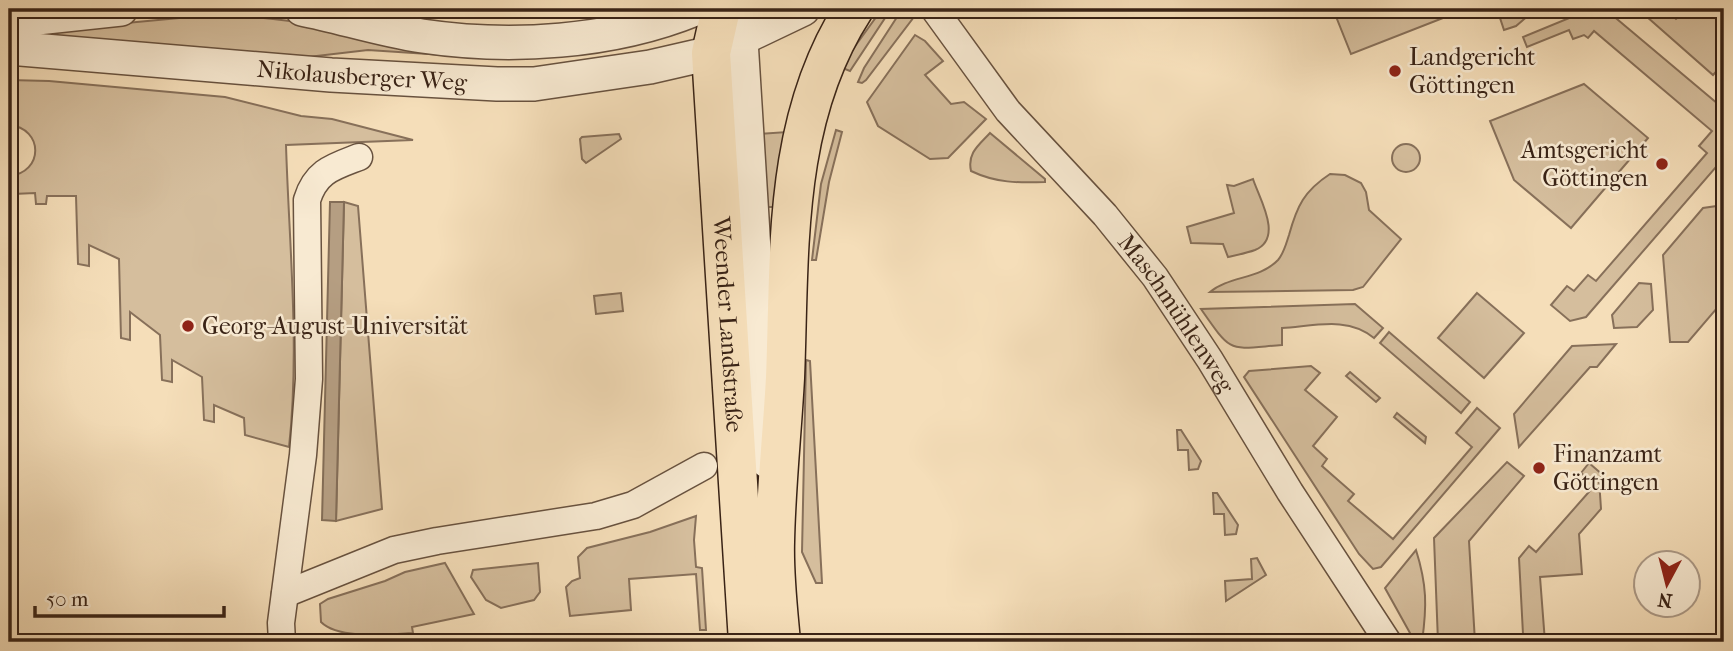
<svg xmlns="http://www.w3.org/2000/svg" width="1733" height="651" font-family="'IM FELL French Canon',serif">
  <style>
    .green { fill: #d5be9d; stroke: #87705a; stroke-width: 2 }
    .water { fill: #b59e82; stroke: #836d57; stroke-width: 2 }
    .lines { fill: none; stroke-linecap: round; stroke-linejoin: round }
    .minor-casing { stroke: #68523f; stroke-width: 29 }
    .tertiary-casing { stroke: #68523f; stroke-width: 36 }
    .primary-casing { stroke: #392316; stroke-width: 41 }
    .minor { stroke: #f8ead2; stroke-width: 26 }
    .tertiary { stroke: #f8ead2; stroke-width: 33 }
    .primary { stroke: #f5deb9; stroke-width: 38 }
    .poi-dot { fill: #8f2418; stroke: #f8ead2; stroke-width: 2.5 }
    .labels { text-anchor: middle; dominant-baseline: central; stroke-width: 5; stroke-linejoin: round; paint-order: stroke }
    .poi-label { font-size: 24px; fill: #392316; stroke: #f8ead2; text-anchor: start }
    .street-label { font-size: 24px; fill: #392316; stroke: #f8ead2 }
  </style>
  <rect width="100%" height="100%" fill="#f5deb9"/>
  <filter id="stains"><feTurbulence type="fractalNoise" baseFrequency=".00286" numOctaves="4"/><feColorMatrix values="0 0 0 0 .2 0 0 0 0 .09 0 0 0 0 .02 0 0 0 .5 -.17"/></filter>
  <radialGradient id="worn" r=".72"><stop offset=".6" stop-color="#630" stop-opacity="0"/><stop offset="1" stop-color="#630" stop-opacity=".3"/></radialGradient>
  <g class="green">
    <path d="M882,9H891L850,71L840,67Z"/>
    <path d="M911,9H920L866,80L862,83L858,82L864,68L899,14Z"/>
    <path d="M1333,9H1466L1351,54Z"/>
    <path d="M1497,9H1536L1516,26L1504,30Z"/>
    <path d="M1591,9H1605L1718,104L1723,159L1586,317L1570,321L1551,305L1567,286L1574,291L1588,275L1596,281L1707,153L1699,146L1712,131L1594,31L1588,38L1584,35L1573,39L1569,30L1527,47L1523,37Z"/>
    <path d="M1638,9H1666L1676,19L1688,9H1724V63L1713,75Z"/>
    <path d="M227,15C316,20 403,41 489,58L368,50L308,57L9,34L190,17Z"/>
    <path d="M915,35L925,41L943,61L925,75L951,104L964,102L986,119L948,158L930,159L878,126L867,102Z"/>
    <path d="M9,80L49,81L225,97L301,116L332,119L413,140L286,145C289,244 300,348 289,447L245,435L244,418L214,405V422L204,420L202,377L172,360V382L162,380L160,335L130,312V340L121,338L119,259L89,245V266L78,264L76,196H47L46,204H36L35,193L13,194V207H9V176C44,173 44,128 9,125Z"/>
    <path d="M1584,84L1648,138L1571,228L1514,180L1490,121Z"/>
    <path d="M836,130L842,132L829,182L816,260H812L821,184Z"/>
    <path d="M787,132L778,203L773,207H768L759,134Z"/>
    <path d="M990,133L1045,179V182C1018,183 996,183 971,171C967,153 979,145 990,133Z"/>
    <path d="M619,134L621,139L586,163L582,159L580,139L582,137Z"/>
    <circle cx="1406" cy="158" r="14"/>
    <path d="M1330,174L1345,175L1361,183L1366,192L1369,210L1401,239L1363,287L1353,290L1210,292C1229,276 1260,279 1278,260C1284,253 1286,244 1289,235C1297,206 1304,191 1330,174Z"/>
    <path d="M1253,179C1259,198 1284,238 1255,250C1247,253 1237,255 1228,257L1223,244L1191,243L1187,227L1234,213L1227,185L1234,186Z"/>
    <path d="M344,202L358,206L382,509L336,521Z"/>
    <path d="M1724,205V250L1717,258L1724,263V300L1688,342H1670L1663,255L1703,208Z"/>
    <path d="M1639,283L1651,284L1653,310L1637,327L1614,328L1612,315Z"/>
    <path d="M621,293L623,311L596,314L594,296Z"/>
    <path d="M1477,293L1524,333L1484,378L1438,338Z"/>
    <path d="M1355,304L1383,328L1374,338C1348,316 1314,326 1282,328V345C1228,349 1233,355 1201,309Z"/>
    <path d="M1389,332L1470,402L1461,413L1380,343Z"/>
    <path d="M1616,344L1597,367H1590L1519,447L1514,414L1572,346Z"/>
    <path d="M806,360L810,361L822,583H816L802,552Z"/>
    <path d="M1311,366L1320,373L1305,390L1337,417L1313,446L1327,459L1322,466L1354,494L1348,501L1393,539L1472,447L1456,433L1477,408L1500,428L1381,567L1373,569L1359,554L1244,377L1249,371Z"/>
    <path d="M1350,372L1380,398L1376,402L1346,376Z"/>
    <path d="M1397,413L1426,437L1425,443L1394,417Z"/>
    <path d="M1177,430H1181L1201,461L1198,469L1189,470L1188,450H1178Z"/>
    <path d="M1507,462L1524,476L1469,541L1475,642H1438L1434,538Z"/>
    <path d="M1589,463L1603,475L1599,479L1601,509L1579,534L1582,574L1540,577L1545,642H1515L1523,634L1519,558L1529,546L1536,552L1595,485L1581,473Z"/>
    <path d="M1213,493H1217L1238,525L1236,534L1225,535L1224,514H1214Z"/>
    <path d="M696,516L694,540L696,567L702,568L706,630H700L696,574L629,579L631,610L570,616L566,587L572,581L580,578L578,557L587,548L650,532Z"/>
    <path d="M1416,550C1427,585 1427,606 1422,642H1415L1385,588Z"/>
    <path d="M1257,558L1266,575L1226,601L1225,581L1252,579L1251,559Z"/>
    <path d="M445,563L474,614L412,627L413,633C388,634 339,640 321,622L320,604L328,599L385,581L405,572Z"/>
    <path d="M538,563L540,592L534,600L501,608L486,600L471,577L473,570Z"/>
  </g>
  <path class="water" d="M330,202H344L336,521L322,520Z"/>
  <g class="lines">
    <defs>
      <g id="minor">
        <path id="s1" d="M934,9L1008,111L1105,215L1155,277L1210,360L1290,492L1388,642"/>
        <path d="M285,594L394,550L437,541L596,516L633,505L704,466"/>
        <path d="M282,642L281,623L303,455L309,379L307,200C316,171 333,167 359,157"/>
      </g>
      <g id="tertiary">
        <path d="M302,9C342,17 381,30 422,36C510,49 612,43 695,9"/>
        <path d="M9,21L121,9"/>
        <path d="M733,21L741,40L767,461"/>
        <path id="s2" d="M9,48L331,75L497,84H534L650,67L711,53L803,9"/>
      </g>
      <g id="primary">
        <path id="s3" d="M721,9L711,53L748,642"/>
        <path d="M781,642C778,609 774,575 775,542C776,487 782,433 785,378C790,252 782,120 854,9"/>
      </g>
    </defs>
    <use href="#minor" class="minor-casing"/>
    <use href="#tertiary" class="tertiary-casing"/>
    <use href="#primary" class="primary-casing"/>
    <use href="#minor" class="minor"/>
    <use href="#tertiary" class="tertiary"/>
    <use href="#primary" class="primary"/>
  </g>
  <g class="poi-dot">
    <circle cx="1395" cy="71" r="7"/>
    <circle cx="1662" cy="164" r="7"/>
    <circle cx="188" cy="326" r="7"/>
    <circle cx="1539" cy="468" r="7"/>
  </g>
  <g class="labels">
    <g class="poi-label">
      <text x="1409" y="57">Landgericht<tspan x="1409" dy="28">Göttingen</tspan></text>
      <text x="1648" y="150" text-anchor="end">Amtsgericht<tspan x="1648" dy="28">Göttingen</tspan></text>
      <text x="202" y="326">Georg-August-Universität</text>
      <text x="1553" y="454">Finanzamt<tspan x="1553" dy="28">Göttingen</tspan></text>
    </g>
    <g class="street-label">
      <text stroke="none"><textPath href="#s2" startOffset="354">Nikolausberger Weg</textPath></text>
      <text stroke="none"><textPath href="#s1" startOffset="390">Maschmühlenweg</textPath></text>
      <text stroke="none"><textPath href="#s3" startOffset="317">Weender Landstraße</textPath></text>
    </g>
  </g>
  <rect width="1733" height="651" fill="none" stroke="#f5deb9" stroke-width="35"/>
  <rect x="10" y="10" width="1712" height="630" fill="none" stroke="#392316" stroke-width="3.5"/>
  <rect x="18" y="18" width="1698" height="616" fill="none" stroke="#392316" stroke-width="2"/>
  <g transform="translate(1667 584) rotate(187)"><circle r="33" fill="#f8ead2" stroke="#ac9a87" stroke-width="2"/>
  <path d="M0-5L12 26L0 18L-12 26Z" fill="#8f2418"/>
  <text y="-10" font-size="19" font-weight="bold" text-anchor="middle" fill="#392316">N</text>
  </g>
  <path d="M35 606v10h189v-10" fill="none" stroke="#392316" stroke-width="3.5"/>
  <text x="46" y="606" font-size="21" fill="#392316" stroke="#f8ead2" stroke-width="5" paint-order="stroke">50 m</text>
  <rect width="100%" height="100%" filter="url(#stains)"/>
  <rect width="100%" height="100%" fill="url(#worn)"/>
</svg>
